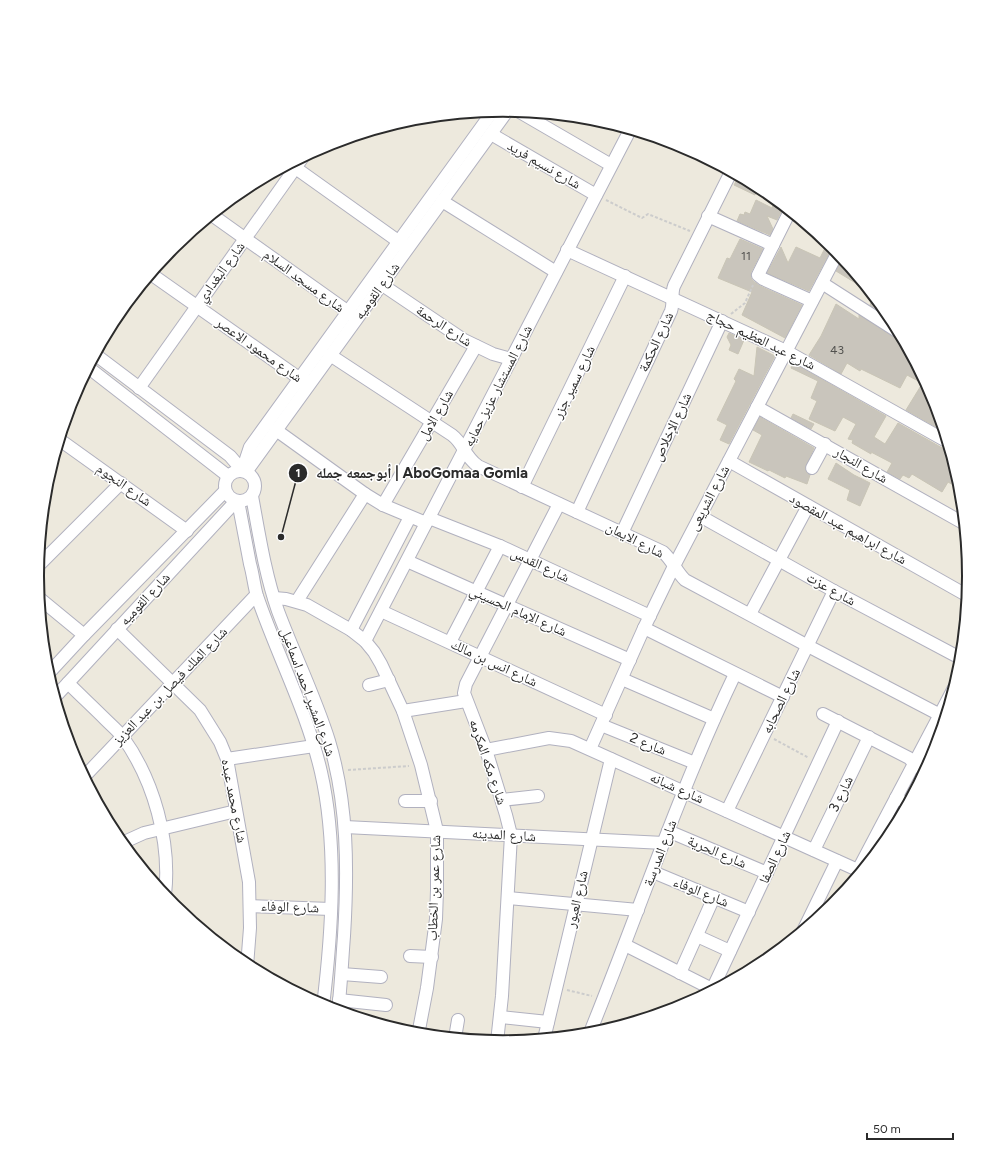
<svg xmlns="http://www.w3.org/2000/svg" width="1007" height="1153" font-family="Figtree,'Noto Naskh Arabic',sans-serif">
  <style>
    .building { fill: #c9c5bc; stroke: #c9c5b6 }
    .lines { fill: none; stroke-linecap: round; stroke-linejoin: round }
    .minor-casing { stroke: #b1b1bf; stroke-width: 14 }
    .path { stroke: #ccc; stroke-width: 2; stroke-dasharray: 3 2; stroke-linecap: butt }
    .minor { stroke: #fff; stroke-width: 12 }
    .labels { text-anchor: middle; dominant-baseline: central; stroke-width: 3; stroke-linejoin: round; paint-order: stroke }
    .number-label { font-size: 12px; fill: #52524f }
    .street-label { font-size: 14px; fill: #2b2b2b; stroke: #fff }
    .rim { fill: none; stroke: #2b2b2b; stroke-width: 2 }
    .leader { fill: none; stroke: #2b2b2b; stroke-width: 1.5 }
    .callout-dot { fill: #2b2b2b; stroke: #fff; stroke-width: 1.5 }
    .mark-label { font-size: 12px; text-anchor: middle; font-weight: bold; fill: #fff }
    .callout-label { font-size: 15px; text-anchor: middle; font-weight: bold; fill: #2b2b2b; stroke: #fff; stroke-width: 3; stroke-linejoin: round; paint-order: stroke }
  </style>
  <rect width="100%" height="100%" fill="#ede9dd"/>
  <g class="building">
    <path d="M739,176L758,186L755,195L734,185Z"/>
    <path d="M775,199L784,206L777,220L767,216L773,229L770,235L737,221L740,214L744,215L745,212L750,214L756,200L772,208Z"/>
    <path d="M740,239L763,249L751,272V278L753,281L760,286L802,305L785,338L742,315L752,292L718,278L727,258L730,259Z"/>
    <path d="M828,242L833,246L809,291L767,273L781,247L788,263L796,247L820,258Z"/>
    <path d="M843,258L868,289L867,290L836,271Z"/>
    <path d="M874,296L892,318V319L870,305Z"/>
    <path d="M836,304L859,319V315L896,339L903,340L917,365L922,383L907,375L900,388L861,369L860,371L847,363L841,374L809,355L821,336Z"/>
    <path d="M729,333L744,340L738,354L729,350L731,345L727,337Z"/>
    <path d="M757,347L775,356L729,444L720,440L727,425L717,420L736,381L734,379L739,369L754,376Z"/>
    <path d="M793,363L886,416L874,437L885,444L898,423L944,449H950L962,490L948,482L942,492L912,474L909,478L903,475L900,479L887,472L892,463L871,452V454L852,443L853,440L848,439L856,424L843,417L835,431L809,419L817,401L811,398L818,381L791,368Z"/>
    <path d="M922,384L927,399L931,391L935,398L945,432L906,410Z"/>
    <path d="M793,414L814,424L811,429L791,418Z"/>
    <path d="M760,417L814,448L805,468L806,472L810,475L807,484L786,476L785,478L769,470L768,471L749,462L762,435L753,430Z"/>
    <path d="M836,463L854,475L870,483L860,506L847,500L850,490L828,479Z"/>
  </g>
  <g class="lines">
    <defs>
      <g id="minor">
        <path d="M518,111L611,165"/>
        <path d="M491,134L596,195"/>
        <path d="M290,164L405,246"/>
        <path d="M442,201L556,272"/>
        <path d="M790,211L758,275L763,279L812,301"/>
        <path d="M212,215L354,316"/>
        <path d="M708,216L773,245"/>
        <path d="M567,250L786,351L948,442"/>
        <path d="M151,274L306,383"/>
        <path d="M822,283L900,333"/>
        <path d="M381,284L464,340L493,354L511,359"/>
        <path d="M96,355L230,456L236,463L241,471"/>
        <path d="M330,355L452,435C464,444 464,456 478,466L663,552C672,560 676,571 685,580L808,646L946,718"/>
        <path d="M89,368L228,476"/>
        <path d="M139,388L303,157"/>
        <path d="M757,407L965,524"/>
        <path d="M276,430L365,494L383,505L426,523"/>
        <path d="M60,440L187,531"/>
        <path d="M729,461L968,596"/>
        <path d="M812,468L825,444"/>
        <circle cx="240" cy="486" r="15"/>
        <path d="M244,471L246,459L250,447L493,111"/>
        <path d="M246,472L508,110"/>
        <path d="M522,487L625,276"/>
        <path d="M252,496C259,534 265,574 278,611C294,654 315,696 329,741C348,804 348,870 344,936C342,961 341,986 338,1011"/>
        <path d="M238,501C242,522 246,543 250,564C253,574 254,586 257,596C277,655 307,711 321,772C338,846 332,932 323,1006"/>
        <path d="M383,505L476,346"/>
        <path d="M577,512L671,311C674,302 671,294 674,286L731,172"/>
        <path d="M700,516L834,591L962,659"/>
        <path d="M429,518L500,546L650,616"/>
        <path d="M622,533L722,321"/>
        <path d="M407,561L630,660"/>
        <path d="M38,566L121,483"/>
        <path d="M39,598L84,635"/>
        <path d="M274,598L286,599L307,605L351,630L365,641L374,652L381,664L403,711L421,765L437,831V890L436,919L427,988L418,1035"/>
        <path d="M297,601L365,494"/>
        <path d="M381,611L606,715"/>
        <path d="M750,614L808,506"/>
        <path d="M644,628L783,697"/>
        <path d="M117,629L200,710L220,742L227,759L249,882L250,928L247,966"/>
        <path d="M351,630L410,517"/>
        <path d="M365,641L630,130"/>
        <path d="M450,642L500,546"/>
        <path d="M48,674L84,635L225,491"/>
        <path d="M622,679L714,719"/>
        <path d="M68,683C80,695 93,707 105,719C111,725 117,730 122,736C154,780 171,842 165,895"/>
        <path d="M369,685L389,680"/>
        <path d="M55,697L236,501"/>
        <path d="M403,711L466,701"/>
        <path d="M823,714L909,758L917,766L926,771"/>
        <path d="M601,725L695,763"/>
        <path d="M590,749L644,628L674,566L838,252"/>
        <path d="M486,750L549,738L571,741L862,872"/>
        <path d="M227,759L314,746"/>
        <path d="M84,777L256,595"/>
        <path d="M896,798L908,804"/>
        <path d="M502,800L538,796"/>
        <path d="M405,801H431"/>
        <path d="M727,811L834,591"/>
        <path d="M345,827L664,843"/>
        <path d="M668,831L767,873"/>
        <path d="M122,843L144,833L236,811"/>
        <path d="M814,850L869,737"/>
        <path d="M858,870L956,684"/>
        <path d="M653,872L749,912"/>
        <path d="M508,898L638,910"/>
        <path d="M250,906L331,909"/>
        <path d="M803,931L837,861"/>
        <path d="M697,936L730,951"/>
        <path d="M625,945L714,990"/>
        <path d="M410,956L432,957"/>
        <path d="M680,973L714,897"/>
        <path d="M342,974L381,977"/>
        <path d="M711,992L838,721"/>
        <path d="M339,1000L386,1005"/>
        <path d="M501,1017L548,1022"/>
        <path d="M589,1035C638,914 679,791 735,674"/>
        <path d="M455,1038L458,1020"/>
        <path d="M544,1039L611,759"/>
        <path d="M497,1042L502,996L511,835L506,815L486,750L464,693L466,684L559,504"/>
      </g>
    </defs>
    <use href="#minor" class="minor-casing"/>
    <g class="path">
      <path d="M606,200L642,218L648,214L690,231"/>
      <path d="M731,314L745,303L753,285"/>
      <path d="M774,739L809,758"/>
      <path d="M348,770L409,766"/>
      <path d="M567,990L592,996"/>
    </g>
    <use href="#minor" class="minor"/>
  </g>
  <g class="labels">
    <g class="number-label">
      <text x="746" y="256">11</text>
      <text x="837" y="350">43</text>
    </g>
    <g class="street-label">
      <text transform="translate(544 165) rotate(30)">شارع نسيم فريد</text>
      <text transform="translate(221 272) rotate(-54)">شارع البغدادي</text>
      <text transform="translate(304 281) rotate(36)">شارع مسجد السلام</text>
      <text transform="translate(377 291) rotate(-54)">شارع القوميه</text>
      <text transform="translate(444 326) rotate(33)">شارع الرحمة</text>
      <text transform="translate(761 340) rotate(26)">شارع عبد العظيم حجاج</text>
      <text transform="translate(656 342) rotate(-65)">شارع الحكمة</text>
      <text transform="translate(259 350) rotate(35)">شارع محمود الاعصر</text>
      <text transform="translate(574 382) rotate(-64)">شارع سمير جزر</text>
      <text transform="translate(498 386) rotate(-63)">شارع المستشار عزيز حمايه</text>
      <text transform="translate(436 415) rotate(-60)">شارع الامل</text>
      <text transform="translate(672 427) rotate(-65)">شارع الإخلاص</text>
      <text transform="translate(861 465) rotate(30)">شارع النجار</text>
      <text transform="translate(124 485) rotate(35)">شارع النجوم</text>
      <text transform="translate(709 498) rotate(-62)">شارع الشريعى</text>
      <text transform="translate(848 529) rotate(29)">شارع ابراهيم عبد المقصود</text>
      <text transform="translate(635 540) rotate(27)">شارع الايمان</text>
      <text transform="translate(540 565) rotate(25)">شارع القدس</text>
      <text transform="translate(831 589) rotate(29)">شارع عزت</text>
      <text transform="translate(145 599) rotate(-47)">شارع القوميه</text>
      <text transform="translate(518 611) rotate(24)">شارع الإمام الحسيني</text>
      <text transform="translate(494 663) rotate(25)">شارع انس بن مالك</text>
      <text transform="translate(170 686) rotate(-46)">شارع الملك فيصل بن عبد العزيز</text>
      <text transform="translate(308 692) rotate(70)">شارع المشير احمد اسماعيل</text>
      <text transform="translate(781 701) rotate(-64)">شارع الصحابه</text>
      <text transform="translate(648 744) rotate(22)">شارع 2</text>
      <text transform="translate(488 762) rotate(71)">شارع مكه المكرمه</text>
      <text transform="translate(677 788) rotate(24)">شارع شبانه</text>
      <text transform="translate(841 794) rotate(-64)">شارع 3</text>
      <text transform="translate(234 801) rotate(79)">شارع محمد عبده</text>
      <text transform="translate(504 835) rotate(3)">شارع المدينه</text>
      <text transform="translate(717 852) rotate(23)">شارع الحرية</text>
      <text transform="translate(660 853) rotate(-69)">شارع المدرسة</text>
      <text transform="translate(775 857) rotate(-65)">شارع الصفا</text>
      <text transform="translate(434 888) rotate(-88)">شارع عمر بن الخطاب</text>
      <text transform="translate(701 892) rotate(22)">شارع الوفاء</text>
      <text transform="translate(577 899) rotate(-77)">شارع العبور</text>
      <text transform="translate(290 907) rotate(2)">شارع الوفاء</text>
    </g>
  </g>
  <path d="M0 0H1007V1153H0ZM44 576a459 459 0 1 1 918 0a459 459 0 1 1-918 0Z" fill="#fff" fill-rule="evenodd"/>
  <path class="rim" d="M44 576a459 459 0 1 1 918 0a459 459 0 1 1-918 0Z"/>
  <path class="leader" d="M281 537L298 473"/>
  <g class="callout-dot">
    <circle cx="281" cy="537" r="4"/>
    <circle cx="298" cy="473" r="10"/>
  </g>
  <g class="mark-label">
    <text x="298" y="477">1</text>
  </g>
  <g class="callout-label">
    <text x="422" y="478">أبوجمعه جمله | AboGomaa Gomla</text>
  </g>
  <path d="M867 1133v6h86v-6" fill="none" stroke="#2b2b2b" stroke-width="2"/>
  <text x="873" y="1133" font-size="12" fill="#2b2b2b" stroke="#ffffff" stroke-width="3" paint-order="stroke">50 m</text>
</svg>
